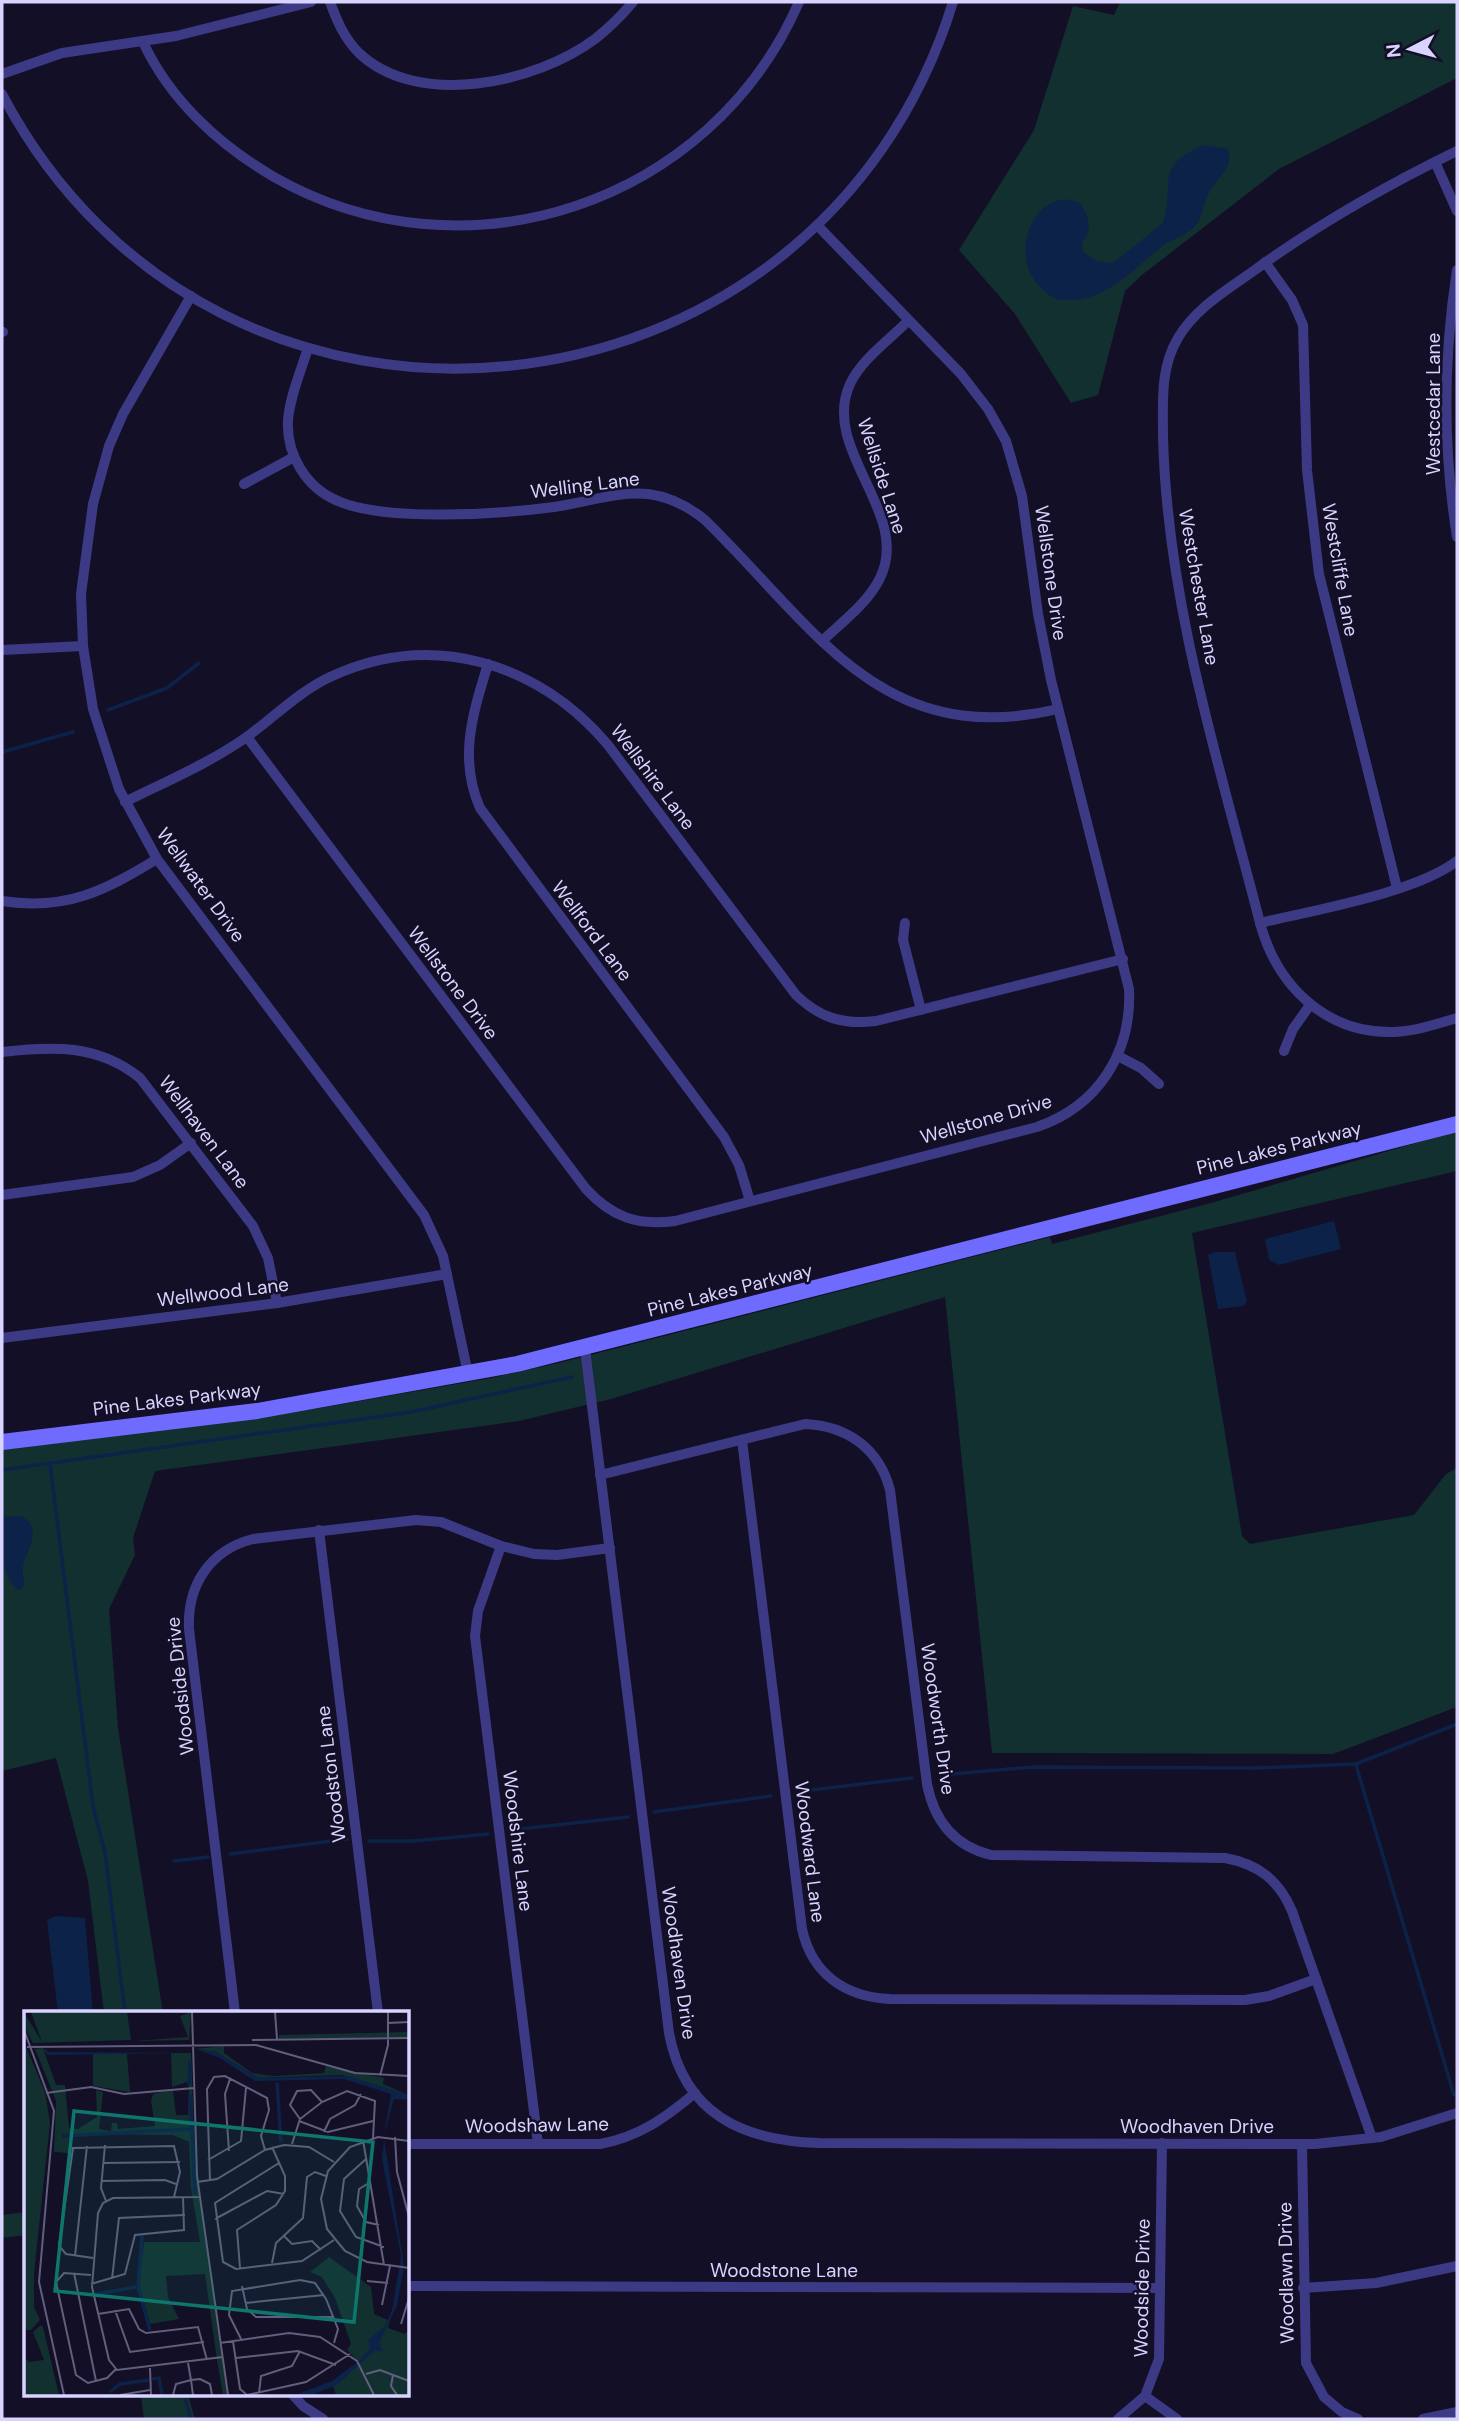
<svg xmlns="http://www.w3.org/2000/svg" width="1459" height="2421" font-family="'DM Sans',sans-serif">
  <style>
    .green { fill: #12302f }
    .water { fill: #0c2248 }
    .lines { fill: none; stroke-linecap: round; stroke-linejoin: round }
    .stream { stroke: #0c2248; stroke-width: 3.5 }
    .street { stroke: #3d3a85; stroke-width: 10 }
    .secondary { stroke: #6f6bff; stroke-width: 16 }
    .labels { text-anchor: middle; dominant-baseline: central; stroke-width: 5; stroke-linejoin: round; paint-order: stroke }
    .street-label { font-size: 19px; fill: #d9d4ff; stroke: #130f26 }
    .inset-river { fill: none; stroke: #0c2248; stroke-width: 3.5 }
    .inset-road { fill: none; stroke: #625e7d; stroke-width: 2 }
    .view { fill: #0f766e; fill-opacity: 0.15; stroke: #0f766e; stroke-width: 3.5 }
    .inset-edge { fill: none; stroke: #d9d4ff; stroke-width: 3.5 }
  </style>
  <rect width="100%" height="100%" fill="#130f26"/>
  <g class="green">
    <path d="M1120,2H1457V78L1279,169L1142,275L1125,291L1098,395L1071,403L1015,314L959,250L1034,130L1073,6L1114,15Z"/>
    <path d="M1457,1131V1171L1192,1233L1242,1536L1250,1544L1414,1515L1446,1474L1457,1468V1707L1333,1754L992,1753L945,1297L611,1399L519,1421L155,1471L133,1538L135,1555L109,1609L118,1728L163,2013H104L88,1881L56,1758L2,1771V1449L320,1408L491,1378L563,1362L1050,1237L1052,1244L1211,1203Z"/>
    <path d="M26,2212V2235L2,2238V2215Z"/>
    <path d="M141,2395H188L195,2419H144Z"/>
  </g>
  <g class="water">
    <path d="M1203,145L1228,149C1233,171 1220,174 1210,191C1203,201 1204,215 1196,225C1189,235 1173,238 1164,245C1131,270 1102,308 1056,299C996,267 1035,181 1080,203C1089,217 1093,229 1082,243L1083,252L1097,261L1113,263L1163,223C1176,179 1153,169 1203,145Z"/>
    <path d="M1334,1221L1341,1249L1279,1265L1269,1260L1265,1239Z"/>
    <path d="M1214,1252H1235L1247,1302L1243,1306L1218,1309L1208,1255Z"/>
    <path d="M21,1516C45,1528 25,1553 23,1567C22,1573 24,1579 25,1585L19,1590C0,1581 2,1539 2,1517Z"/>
    <path d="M56,1916L85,1918L93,2013H58L47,1920Z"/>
  </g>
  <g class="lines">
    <g class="stream">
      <path d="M108,710L167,688L199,663"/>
      <path d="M2,752L73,732"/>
      <path d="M50,1464L93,1806L105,1853L125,2013"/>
      <path d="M2,1470L411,1412L572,1377"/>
      <path d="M1356,1765L1454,2095"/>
      <path d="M940,1775L1033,1767L1255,1768L1356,1764L1457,1724"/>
      <path d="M803,1791L912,1778"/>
      <path d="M654,1812L771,1796"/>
      <path d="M512,1830L628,1817"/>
      <path d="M369,1841H414L488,1834"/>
      <path d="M230,1854L347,1839"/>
      <path d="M174,1861L208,1857"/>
      <path d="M184,2395L191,2419"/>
    </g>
    <g class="street">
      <path d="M330,2C337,21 344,38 359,53C418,109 536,83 595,39C609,28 622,15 633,2"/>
      <path d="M143,42C170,100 219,145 274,177C465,286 711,204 799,2"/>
      <path d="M2,74L62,53L176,36L311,2"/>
      <path d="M2,94C217,503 818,441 953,2"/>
      <path d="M1457,151C1385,186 1318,224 1252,272C1225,291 1195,309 1178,338C1160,368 1163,402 1163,436C1167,603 1219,763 1260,923C1277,986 1326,1034 1394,1032C1416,1031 1437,1024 1457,1018"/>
      <path d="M1435,162L1457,211"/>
      <path d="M1265,262L1292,300L1303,325L1307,470L1319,574L1397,888"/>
      <path d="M1457,270C1443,359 1443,449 1457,537"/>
      <path d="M191,296L123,414L109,446L93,504L81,594L83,646L93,709L119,789L157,859L424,1215L443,1256L468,1374"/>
      <path d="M2,332H3"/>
      <path d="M308,348C301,371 290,396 288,420C286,454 306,488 338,501C386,522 501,514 554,507C585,503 616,491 648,494C671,497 688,506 705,520C815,627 881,751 1058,709"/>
      <path d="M244,484L294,457"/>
      <path d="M822,641C842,622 868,603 880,578C912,513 820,450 850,384C862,359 889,340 908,321"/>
      <path d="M2,650L83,646"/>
      <path d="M488,664C473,713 458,758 480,808L724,1137L739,1165L750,1201"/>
      <path d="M247,737L586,1189C612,1217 637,1226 675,1221L1037,1127C1098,1106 1132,1053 1129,989L1051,680L1038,614L1022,496L1006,441L988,409L961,374L817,225"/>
      <path d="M125,802C167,781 210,763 248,736C274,717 300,691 330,677C431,630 538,662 608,745L796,995C820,1018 843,1025 876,1021L1123,959"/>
      <path d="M2,901C66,911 104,891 157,859"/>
      <path d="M905,923L903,940L921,1010"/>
      <path d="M1260,923C1314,910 1415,893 1457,861"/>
      <path d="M1284,1051L1293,1029L1310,1005"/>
      <path d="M2,1052C52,1046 98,1044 140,1078L253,1226L268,1258L277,1303"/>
      <path d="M1118,1056L1141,1068L1159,1084"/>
      <path d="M2,1195L133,1177L160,1165L191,1143"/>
      <path d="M2,1338L277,1303L447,1274"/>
      <path d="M585,1349L669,2033C684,2114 743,2141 819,2143L1315,2144L1381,2137L1457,2113"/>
      <path d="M742,1440L802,1929C812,1974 845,1997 890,1999L1245,2000L1269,1996L1316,1979"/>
      <path d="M600,1475L805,1424C847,1426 879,1448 890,1490L927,1784C934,1820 954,1846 991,1855L1225,1858C1258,1864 1279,1880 1292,1911L1372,2138"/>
      <path d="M319,1530L378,2013"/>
      <path d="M501,1546L478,1611L475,1636L538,2144"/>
      <path d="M235,2013L189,1629C187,1585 210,1550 253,1539L416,1520L441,1522L501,1546L534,1554L557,1555L610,1548"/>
      <path d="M408,2144H600C639,2137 665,2118 695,2093"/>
      <path d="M1302,2144L1306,2363L1324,2397L1342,2412L1358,2419"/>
      <path d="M408,2286L1160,2288"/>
      <path d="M1303,2288L1376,2283L1457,2266"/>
      <path d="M293,2395L303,2406L323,2419"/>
      <path d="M1145,2396L1177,2419"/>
      <path d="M1118,2419L1145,2396L1159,2359L1162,2143"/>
      <path d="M1423,2419L1457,2412"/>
    </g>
    <path class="secondary" d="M2,1442L257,1411L517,1364L1457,1124"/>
  </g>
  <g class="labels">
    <g class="street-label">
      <text transform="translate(1433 404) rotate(-90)">Westcedar Lane</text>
      <text transform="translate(882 476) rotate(72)">Wellside Lane</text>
      <text transform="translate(585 485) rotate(-7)">Welling Lane</text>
      <text transform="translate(1340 570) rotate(80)">Westcliffe Lane</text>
      <text transform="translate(1051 573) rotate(82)">Wellstone Drive</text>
      <text transform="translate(1199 587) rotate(80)">Westchester Lane</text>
      <text transform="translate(653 777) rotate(53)">Wellshire Lane</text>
      <text transform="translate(201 885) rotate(54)">Wellwater Drive</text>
      <text transform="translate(592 931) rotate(53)">Wellford Lane</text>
      <text transform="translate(453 983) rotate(53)">Wellstone Drive</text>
      <text transform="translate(986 1119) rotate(-16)">Wellstone Drive</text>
      <text transform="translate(204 1132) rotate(53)">Wellhaven Lane</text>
      <text transform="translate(1279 1148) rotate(-14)">Pine Lakes Parkway</text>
      <text transform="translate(730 1290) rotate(-14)">Pine Lakes Parkway</text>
      <text transform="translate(223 1292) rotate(-7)">Wellwood Lane</text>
      <text transform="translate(177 1399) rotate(-7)">Pine Lakes Parkway</text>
      <text transform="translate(180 1686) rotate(-96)">Woodside Drive</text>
      <text transform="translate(938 1719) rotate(82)">Woodworth Drive</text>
      <text transform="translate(331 1774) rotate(-97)">Woodston Lane</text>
      <text transform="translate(518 1841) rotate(83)">Woodshire Lane</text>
      <text transform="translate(810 1852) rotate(83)">Woodward Lane</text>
      <text transform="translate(679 1963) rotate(82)">Woodhaven Drive</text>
      <text transform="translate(537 2125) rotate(-1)">Woodshaw Lane</text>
      <text x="1197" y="2126">Woodhaven Drive</text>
      <text x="784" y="2270">Woodstone Lane</text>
      <text transform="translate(1286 2273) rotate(-91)">Woodlawn Drive</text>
      <text transform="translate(1142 2288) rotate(-89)">Woodside Drive</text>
    </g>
  </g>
  <g transform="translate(24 2011)">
    <rect width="385" height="385" fill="#130f26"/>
    <path d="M0,1L18,31L7,1H103L107,29L9,32L0,16ZM167,1L165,29L109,30L164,26L156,5ZM385,21V26L255,28V24ZM0,31L21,81L26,112L10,263V296L16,309L7,319H0ZM200,35V42L228,62L249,65L300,62L302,55L360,67L359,73L385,84L318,64L234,67L192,41L171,38ZM19,37L32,74H41L45,117L54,118L73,106L72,79L79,81L75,118L87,120L88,112H93L94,118L131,115L127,90L129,83L138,81L149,80L152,104H164L165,76L163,71L148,76L147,42H167L171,152L203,384H199L193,349L181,263L142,265L144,286L155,308L126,313L115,273L120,231H176L167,177L165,131L149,124L56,123L45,125L44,142L30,141L32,90L11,38ZM69,43H103L106,81L69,75ZM305,246L347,276L350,303L366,310L364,317L381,323L385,318V384H312L309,375L336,352L323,339L327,333L311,287L298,266L286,261ZM17,314L19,316L35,384H0V346L5,351L20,349L9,321Z" fill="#12302f"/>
    <path d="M19,37L25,41L166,42L23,44ZM172,38L192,41L234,67L324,65L385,84V89L370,88L360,124L367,83L320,68L231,70L196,47ZM360,128L380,255L373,295L355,332L359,340L351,339L313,374L290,383L271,384L308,370L336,349L346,337L344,329L361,315L368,299L377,245L358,148Z" fill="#0c2248"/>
    <path class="inset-river" d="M253,72L257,131M165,74L166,50M166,84L171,183M38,125L167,118M118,225L114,276L126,319M73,283L112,276M128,368L135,367L138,384M86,381L96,373L125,369"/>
    <path class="inset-road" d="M168,1L173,165L204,384M251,1L253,28M364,12L385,11M0,19L30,100L15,271L40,384M228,29L385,27M3,36L232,34L331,62L385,65M356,65L364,34V1M22,82L67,76L100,83L170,77M276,108L266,94L273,80L287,79L298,91M275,110L304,121L349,110M300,121L306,108L331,94L337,83M371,126L373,161L385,206M339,129L360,254M385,130L354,126L326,136L304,160L297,188L303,218L321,240L343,251L385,257M268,133L276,108L298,91L323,80L351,90L349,127M81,134L77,177L82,190M205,140L201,83L206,68M342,148L320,168L316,200L332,226L360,236M184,149L217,130L222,77M79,152L156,151M255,152L191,192L199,251L212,258L278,250L310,229M77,170L141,169L152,173M186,170L183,78L190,66L201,65L243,87L245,99L237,125L241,139M173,171L193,168L241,139L260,134L285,136L310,151M345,172L335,178L333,195L342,211L355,214M175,186L89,187L79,192L74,202L68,276L85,349L93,359L199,346M191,208L243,180L260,183M259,224L268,233L288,230L297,239M51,245L63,135M69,247L42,243L35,235L49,137L150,135L156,161L150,186M248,252L252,232L279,207L283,166L291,161L302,165M216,257L213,219L252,194L261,180V165L248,136M50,262L72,370M67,264L40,262L32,271L52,364L64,372L83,367L92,358M88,268L95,207L161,204M343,270L364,272M67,273L101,263L111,224L160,219L159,186M218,275L223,298L232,306H310M221,292L300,284M358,294L366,255M91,299L106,341L180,331M74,303L105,298L115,318L122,322L174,316L183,349M377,313L385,287M217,328L205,304L208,280L276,269L291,272L302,288L314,318L310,332M209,330L216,378L223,384L282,371L326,343M196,332L265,322L296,326L333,350L350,384M212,347L274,340L312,354M126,357L127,384M342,363L356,359L385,370M369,364L367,375L373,384M235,382L237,365L268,355L276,340M96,384L126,379M149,384L152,373L167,369L164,352M169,384L167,369L176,368L186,373L188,384"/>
    <path class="view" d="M50,100L349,131L330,311L31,280Z"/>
    <rect width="385" height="385" class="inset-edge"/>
  </g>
  <rect width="1459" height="2421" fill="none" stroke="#d9d4ff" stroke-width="7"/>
  <g transform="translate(1410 49) rotate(264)" stroke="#130f26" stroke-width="5" paint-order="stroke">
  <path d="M0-5L12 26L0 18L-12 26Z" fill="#d9d4ff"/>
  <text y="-10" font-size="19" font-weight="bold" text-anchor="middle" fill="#d9d4ff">N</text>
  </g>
</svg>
